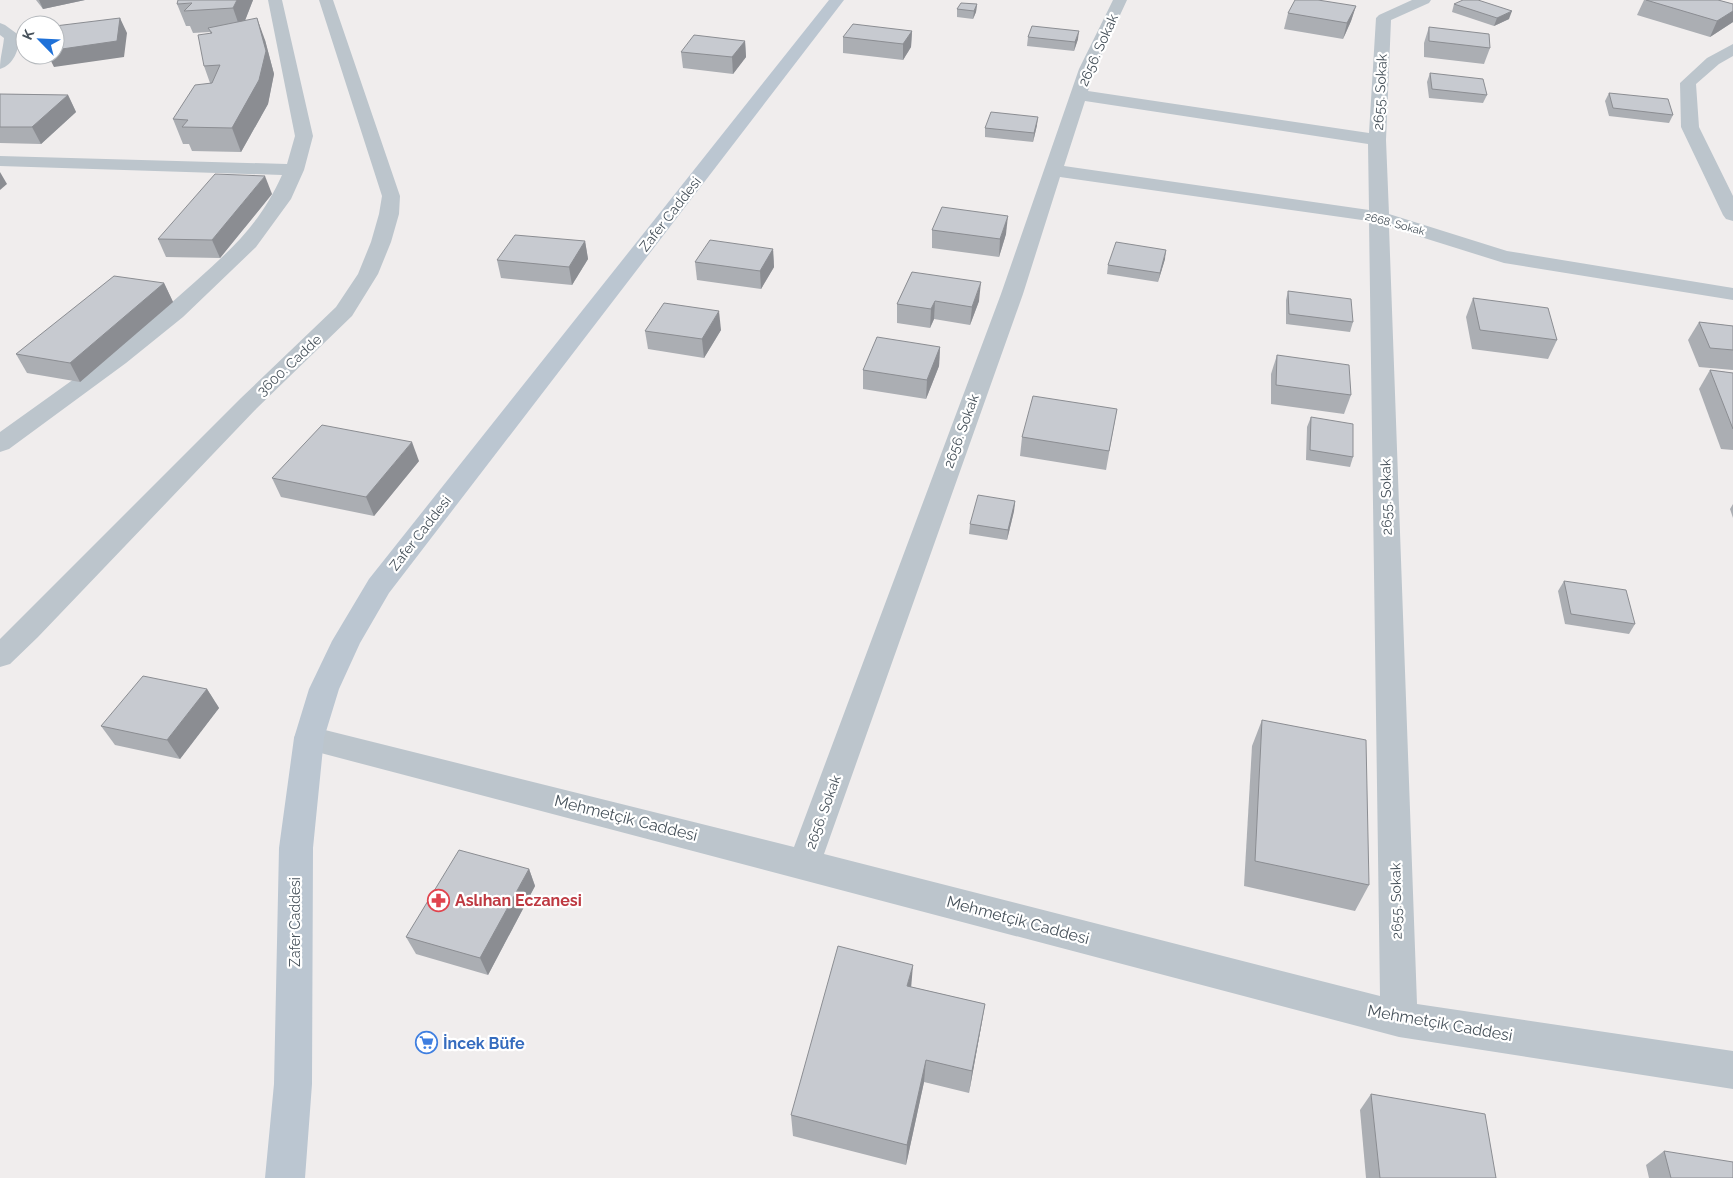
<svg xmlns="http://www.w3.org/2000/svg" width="1733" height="1178" font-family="Raleway,sans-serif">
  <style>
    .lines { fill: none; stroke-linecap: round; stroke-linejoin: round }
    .street { fill: #bcc5cc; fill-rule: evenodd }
    .secondary { fill: #bbc6d1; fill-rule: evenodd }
    .wall { fill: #abaeb3 }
    .shaded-wall { fill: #8b8d92 }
    .building { fill: #c7cad0; stroke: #8b8d92 }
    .labels { text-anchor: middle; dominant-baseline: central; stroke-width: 4.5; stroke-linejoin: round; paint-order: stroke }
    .far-street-label { font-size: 11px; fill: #46515a; stroke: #fff }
    .street-label { font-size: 14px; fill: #46515a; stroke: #fff }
    .near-street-label { font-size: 16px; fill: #46515a; stroke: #fff }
    .near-health-label { font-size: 16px; font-weight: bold; fill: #be3a42; stroke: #fff; text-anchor: start }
    .near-shop-label { font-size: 16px; font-weight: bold; fill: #366cbe; stroke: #fff; text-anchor: start }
  </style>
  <rect width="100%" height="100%" fill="#f0eded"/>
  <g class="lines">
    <g class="street">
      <path d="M268,0H282L313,136L304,170L291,199L256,247L183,317L126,363L9,449L0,452V432C67,384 135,337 196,281C234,247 261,222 282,175L0,166V156L287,164L295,136Z"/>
      <path d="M319,0H333L400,196L399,214L391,242L378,274L352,316L257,408L38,637L10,664L0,667V639L241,398L336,307L358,274L371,242L379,214L382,196Z"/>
      <path d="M1113,0H1127L1095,69L1088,91L1369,133L1376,18L1379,15L1412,0H1431L1429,3L1391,20L1386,140L1389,214L1507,251L1733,288V300L1504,263L1389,227L1417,1004L1733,1051V1089L1399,1037L298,747L294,738L298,729L309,726L794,847L1001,294L1079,69ZM1085,101L1368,144L1369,210L1064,166ZM1060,177L1369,221L1380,996L824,854L1023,294Z"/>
      <path d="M0,23L5,25L20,36C19,49 14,65 0,69C0,57 3,49 4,38L0,35Z"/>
      <path d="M1733,44V56L1719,64L1696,84L1699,127L1733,196V221L1726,219L1723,215L1681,127L1680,83L1707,58Z"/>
    </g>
    <path class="secondary" d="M829,0H844L389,593L360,643L339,689L324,738L313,848L312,1084L305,1178H265L274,1084L279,848L294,738L309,689L332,641L369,579Z"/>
  </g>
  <g class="wall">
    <path d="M36,0H85L43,9Z"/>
    <path d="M253,0L245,20L265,40L274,74L268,104L241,152L192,151L189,144H183L173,119L210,83L204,66L210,33V32L193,33L190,26H186L177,4Z"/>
    <path d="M1644,0H1718L1733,4V22L1710,37L1637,15Z"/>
    <path d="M977,4L976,12L973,19L957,17V9Z"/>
    <path d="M1454,4L1509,19L1494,26L1452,12Z"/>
    <path d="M1356,6L1351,21L1343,39L1284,29L1288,13Z"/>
    <path d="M1429,27L1490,48L1484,64L1424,57V43Z"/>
    <path d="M912,31L911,47L903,60L843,53V37Z"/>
    <path d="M1028,37L1078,39L1074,51L1027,46Z"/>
    <path d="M745,41L746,57L733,74L683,68L681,52Z"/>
    <path d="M1430,73L1487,95L1483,103L1429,98L1427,82Z"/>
    <path d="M1609,93L1673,115L1669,123L1609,116L1605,101Z"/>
    <path d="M0,94L68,95L76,112L41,144L0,143Z"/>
    <path d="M1037,125L1033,142L985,137V128Z"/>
    <path d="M272,194L220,258L166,257L158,239Z"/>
    <path d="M932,230L1006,234L999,257L932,248Z"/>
    <path d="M585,241L588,259L572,285L501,278L497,260Z"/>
    <path d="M773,249L774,267L761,289L697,280L695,262Z"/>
    <path d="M1165,259L1158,282L1107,274L1108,265Z"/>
    <path d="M912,272L979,301L970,325L934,319L930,328L897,323V304Z"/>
    <path d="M164,283L173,302L80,382L27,373L16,354Z"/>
    <path d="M1288,291L1353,322L1350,332L1286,324V300Z"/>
    <path d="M1473,298L1557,340L1548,359L1472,349L1466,317Z"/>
    <path d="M1699,322L1733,326V370L1699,367L1688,340Z"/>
    <path d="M721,330L704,358L648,349L645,331Z"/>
    <path d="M940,347L939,366L926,399L863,389V370Z"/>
    <path d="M1277,355L1351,395L1344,414L1271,404V374Z"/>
    <path d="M1710,370L1733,373V450L1721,449L1699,389Z"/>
    <path d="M1117,409L1106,470L1020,456L1022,437Z"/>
    <path d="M1311,417L1353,457L1350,467L1306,460L1307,427Z"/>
    <path d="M419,461L374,516L281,497L272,478Z"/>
    <path d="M1015,501L1014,511L1007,540L969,534L970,524Z"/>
    <path d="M1733,504V518L1730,509Z"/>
    <path d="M1564,581L1635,624L1629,634L1565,624L1558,591Z"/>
    <path d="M207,689L219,708L180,759L115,745L101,726Z"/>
    <path d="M1262,720L1369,885L1355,911L1244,886L1252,746Z"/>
    <path d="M529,869L535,886L488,975L416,954L406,937Z"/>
    <path d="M912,987L985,1004L981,1027L969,1093L924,1082L906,1165L793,1136L791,1115Z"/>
    <path d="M1371,1094L1496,1178H1366L1360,1110Z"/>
    <path d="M1664,1151L1733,1178H1649L1646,1165Z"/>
  </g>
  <g class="shaded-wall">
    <path d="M39,0H85L43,9Z"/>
    <path d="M237,0H253L241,31L233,8Z"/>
    <path d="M977,4L976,12L973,19L974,11Z"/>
    <path d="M1356,6L1351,21L1343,39L1347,23Z"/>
    <path d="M1512,11L1509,19L1494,26L1497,18Z"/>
    <path d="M1733,11V22L1710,37L1717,21Z"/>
    <path d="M120,18L127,33L124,57L54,67L48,55H55V50Z"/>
    <path d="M257,18L265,40L274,74L268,104L241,152L232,128Z"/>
    <path d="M912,31L911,47L903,60V44Z"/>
    <path d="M1079,31L1078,39L1074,51L1075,42Z"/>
    <path d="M745,41L746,57L733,74L732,57Z"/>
    <path d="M68,95L76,112L41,144L32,127Z"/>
    <path d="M1038,117L1037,125L1033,142L1034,133Z"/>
    <path d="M0,172L7,184L0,190Z"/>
    <path d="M265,176L272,194L220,258L212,240Z"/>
    <path d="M1008,216L1006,234L999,257L1000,239Z"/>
    <path d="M585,241L588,259L572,285L569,267Z"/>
    <path d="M773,249L774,267L761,289L760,271Z"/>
    <path d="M1166,250L1165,259L1158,282L1160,273Z"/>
    <path d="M981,282L979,301L970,325L972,307Z"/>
    <path d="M164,283L173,302L80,382L70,363Z"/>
    <path d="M935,301L934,319L930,328L931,309Z"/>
    <path d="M719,311L721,330L704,358L702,339Z"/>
    <path d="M940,347L939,366L926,399L927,380Z"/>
    <path d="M412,442L419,461L374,516L366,497Z"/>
    <path d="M1015,501L1014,511L1007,540L1008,530Z"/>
    <path d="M207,689L219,708L180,759L167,740Z"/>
    <path d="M529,869L535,886L488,975L480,958Z"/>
    <path d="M913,965L911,989L907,986Z"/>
    <path d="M985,1004L981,1027L969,1093L972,1071Z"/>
    <path d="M926,1060L924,1082L906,1165L907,1145Z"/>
  </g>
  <g class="building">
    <path d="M178,0H237L233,8L184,11L192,3L177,4Z"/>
    <path d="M1295,0H1318L1356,6L1347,23L1288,13Z"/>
    <path d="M1463,0H1478L1512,11L1497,18L1454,4Z"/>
    <path d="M1646,0H1718L1733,4V11L1717,21Z"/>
    <path d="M961,3L977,4L974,11L957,9Z"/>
    <path d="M120,18L117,41L55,50V26Z"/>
    <path d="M257,18L266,51L259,80L232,128L182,127L188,120L173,119L195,85L212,83L220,65L204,66L198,35L212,33L208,28Z"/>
    <path d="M853,24L912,31L903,44L843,37Z"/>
    <path d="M1032,26L1079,31L1075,42L1028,37Z"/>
    <path d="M1429,27L1489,34L1490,48L1429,41Z"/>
    <path d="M694,35L745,41L732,57L681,52Z"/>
    <path d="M1430,73L1483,79L1487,95L1432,89Z"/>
    <path d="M1609,93L1668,99L1673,115L1613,108Z"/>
    <path d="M0,94L68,95L32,127H0Z"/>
    <path d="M991,112L1038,117L1034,133L985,128Z"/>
    <path d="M215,174L265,176L212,240L158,239Z"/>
    <path d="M942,207L1008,216L1000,239L932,230Z"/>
    <path d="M515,235L585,241L569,267L497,260Z"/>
    <path d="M710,240L773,249L760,271L695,262Z"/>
    <path d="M1116,242L1166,250L1160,273L1108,265Z"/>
    <path d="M912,272L981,282L972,307L935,301L931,309L897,304Z"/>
    <path d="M114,276L164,283L70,363L16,354Z"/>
    <path d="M1288,291L1351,299L1353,322L1289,314Z"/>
    <path d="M1473,298L1548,308L1557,340L1480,330Z"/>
    <path d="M664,303L719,311L702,339L645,331Z"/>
    <path d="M1699,322L1733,326V350L1710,348Z"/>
    <path d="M877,337L940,347L927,380L863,370Z"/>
    <path d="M1277,355L1349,365L1351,395L1276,385Z"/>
    <path d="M1710,370L1733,373V429Z"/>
    <path d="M1033,396L1117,409L1109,451L1022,437Z"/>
    <path d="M1311,417L1353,424V457L1310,450Z"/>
    <path d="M322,425L412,442L366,497L272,478Z"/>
    <path d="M978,495L1015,501L1008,530L970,524Z"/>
    <path d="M1564,581L1626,590L1635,624L1571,614Z"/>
    <path d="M143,676L207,689L167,740L101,726Z"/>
    <path d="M1262,720L1366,740L1369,885L1255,861Z"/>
    <path d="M459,850L529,869L480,958L406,937Z"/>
    <path d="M838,946L913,965L907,986L985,1004L972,1071L926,1060L907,1145L791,1115Z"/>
    <path d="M1371,1094L1485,1114L1496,1178H1380Z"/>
    <path d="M1664,1151L1733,1162V1178H1671Z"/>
  </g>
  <defs>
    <symbol id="pharmacy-ring" viewBox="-11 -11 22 22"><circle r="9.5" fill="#fff" stroke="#e0444e" stroke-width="1.5"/><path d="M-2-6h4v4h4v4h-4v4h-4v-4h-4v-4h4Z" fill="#e0444e"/></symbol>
    <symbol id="supermarket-ring" viewBox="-11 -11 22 22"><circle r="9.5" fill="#fff" stroke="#3f7fe0" stroke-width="1.5"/><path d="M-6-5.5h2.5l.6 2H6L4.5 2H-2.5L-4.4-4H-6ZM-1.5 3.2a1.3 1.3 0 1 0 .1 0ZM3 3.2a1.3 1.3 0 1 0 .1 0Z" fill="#3f7fe0"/></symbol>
  </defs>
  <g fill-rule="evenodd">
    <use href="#pharmacy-ring" x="426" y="888" width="25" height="25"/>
    <use href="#supermarket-ring" x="414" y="1030" width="25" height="25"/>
  </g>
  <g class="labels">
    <g class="far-street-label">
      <text transform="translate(1395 224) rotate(15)">2668. Sokak</text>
    </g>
    <g class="street-label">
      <text transform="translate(1098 50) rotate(-66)">2656. Sokak</text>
      <text transform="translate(1380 92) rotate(-87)">2655. Sokak</text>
      <text transform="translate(670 214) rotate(-52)">Zafer Caddesi</text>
      <text transform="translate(289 365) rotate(-43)">3600. Cadde</text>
      <text transform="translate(961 431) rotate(-70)">2656. Sokak</text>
      <text transform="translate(1386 497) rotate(-91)">2655. Sokak</text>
      <text transform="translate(420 533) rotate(-52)">Zafer Caddesi</text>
      <text transform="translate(823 812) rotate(-70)">2656. Sokak</text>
      <text transform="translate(1396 901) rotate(-91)">2655. Sokak</text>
      <text transform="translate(295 922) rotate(-90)">Zafer Caddesi</text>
    </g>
    <g class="near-street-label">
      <text transform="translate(626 818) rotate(14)">Mehmetçik Caddesi</text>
      <text transform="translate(1018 920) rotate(15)">Mehmetçik Caddesi</text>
      <text transform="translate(1440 1023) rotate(10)">Mehmetçik Caddesi</text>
    </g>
    <g class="near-health-label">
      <text x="455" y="900">Aslıhan Eczanesi</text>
    </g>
    <g class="near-shop-label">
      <text x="443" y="1043">İncek Büfe</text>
    </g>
  </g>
  <g transform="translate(40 40) rotate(294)"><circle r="24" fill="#ffffff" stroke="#b5b9bd"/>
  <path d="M0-4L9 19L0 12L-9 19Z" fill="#1f71d8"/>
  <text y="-8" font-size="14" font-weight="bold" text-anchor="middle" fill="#46515a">K</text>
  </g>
</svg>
